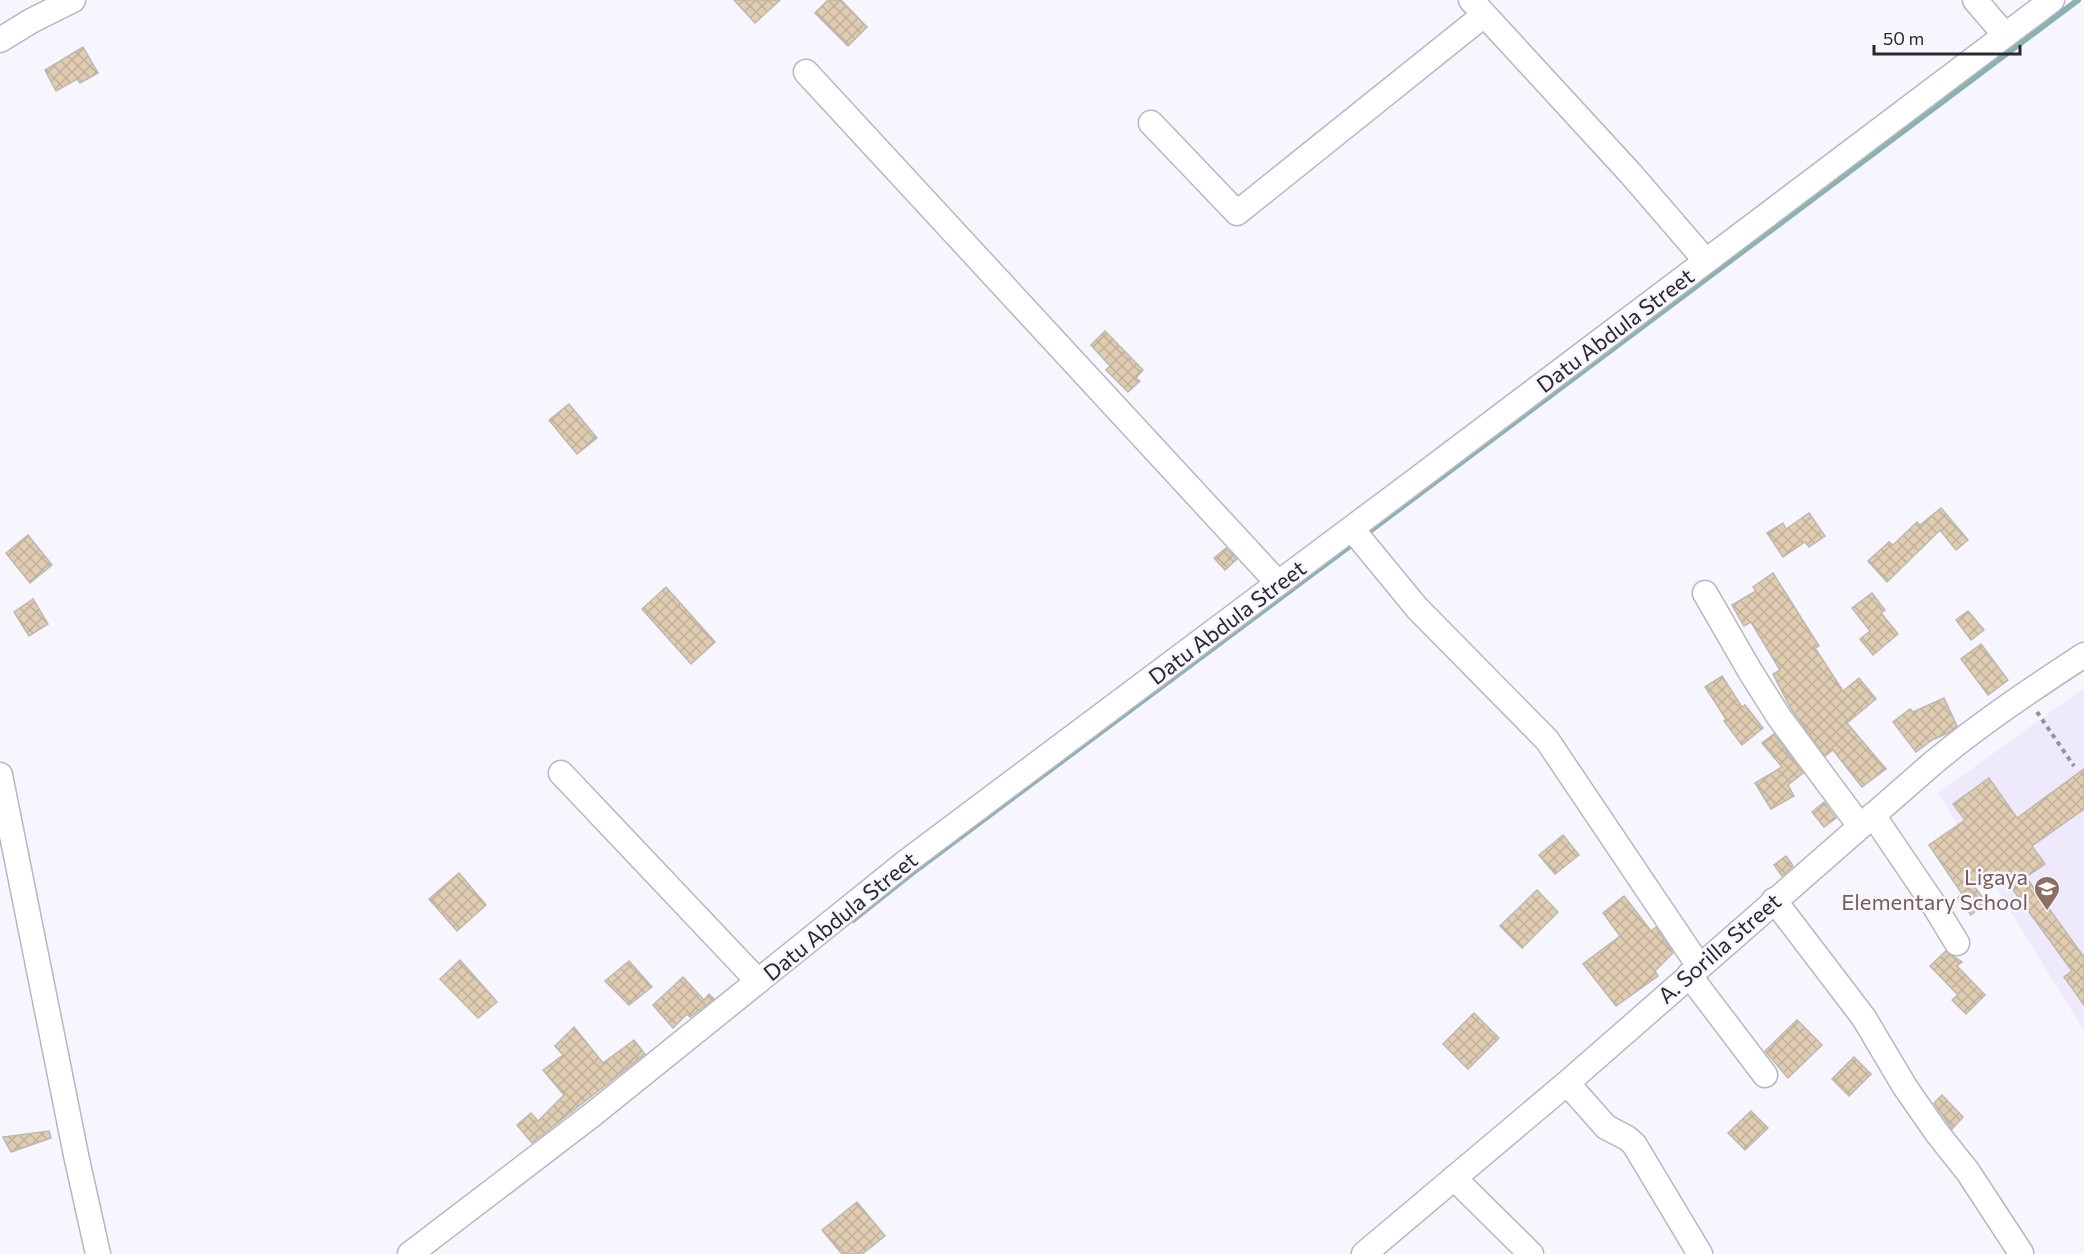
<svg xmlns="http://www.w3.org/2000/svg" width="2084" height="1254" font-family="Commissioner,sans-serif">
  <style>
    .built { fill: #eeeafc }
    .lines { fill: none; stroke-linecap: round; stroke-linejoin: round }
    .stream { stroke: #8bb2b2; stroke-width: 6 }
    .building { fill: url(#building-cross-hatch); stroke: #bdb8af; stroke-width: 1.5 }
    .minor-casing { stroke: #b8b6c0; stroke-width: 27 }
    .path { stroke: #949399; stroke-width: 4; stroke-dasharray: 4.5 4.5; stroke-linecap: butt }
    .minor { stroke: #fff; stroke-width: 24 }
    .labels { text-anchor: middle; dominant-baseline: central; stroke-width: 5; stroke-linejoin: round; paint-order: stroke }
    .street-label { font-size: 22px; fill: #29282c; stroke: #f7f6fe }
    .education-label { font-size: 22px; fill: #785e54; stroke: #f7f6fe; text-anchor: end }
  </style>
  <defs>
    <pattern id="building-cross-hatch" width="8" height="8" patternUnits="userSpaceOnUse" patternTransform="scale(1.5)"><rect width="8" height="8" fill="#dfccb1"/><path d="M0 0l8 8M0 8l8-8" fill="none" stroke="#bfaf98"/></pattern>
  </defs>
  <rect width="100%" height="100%" fill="#f7f6fe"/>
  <path class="built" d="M2084,688V1031L1938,793Z"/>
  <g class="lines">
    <g class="stream">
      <path d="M1363,536L2078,0"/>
      <path d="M853,920L916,870L1355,542"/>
    </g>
  </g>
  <g class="building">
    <path d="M734,0H780L755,23Z"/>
    <path d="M828,0H841L867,27L848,46L815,13Z"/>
    <path d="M83,47L98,73L80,83L77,79L56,91L45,70Z"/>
    <path d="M1105,331L1143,370L1136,378L1140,381L1128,392L1106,370L1110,366L1091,345Z"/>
    <path d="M569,404L597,438L577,454L549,420Z"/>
    <path d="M1941,508L1968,540L1956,550L1940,530L1887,582L1868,561L1889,542L1893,545L1917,522L1920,525Z"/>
    <path d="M1809,513L1825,536L1809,547L1805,542L1783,557L1767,533L1783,523L1786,529Z"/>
    <path d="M28,535L52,565L30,583L6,553Z"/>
    <path d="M1226,548L1237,559L1225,570L1214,558Z"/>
    <path d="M1773,573L1819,646L1815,648L1843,691L1859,678L1876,699L1847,723L1886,769L1862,787L1833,750L1825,756L1791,709L1773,674L1780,670L1751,622L1744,626L1732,605L1756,591L1753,587Z"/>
    <path d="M666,587L715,642L691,664L642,609Z"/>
    <path d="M1872,593L1885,610L1881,613L1898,634L1873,655L1860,639L1870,631L1852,608Z"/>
    <path d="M33,599L48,624L29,636L14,612Z"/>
    <path d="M1968,611L1984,630L1971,640L1956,620Z"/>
    <path d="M1981,644L2008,680L1988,695L1961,659Z"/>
    <path d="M1722,676L1742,707L1745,705L1763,728L1742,745L1724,721L1726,719L1705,687Z"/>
    <path d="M1944,698L1957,726L1948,733L1932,740L1916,752L1893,722L1910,709L1913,712Z"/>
    <path d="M1774,734L1803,773L1788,785L1794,796L1771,809L1755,783L1782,767L1762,743Z"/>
    <path d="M2084,769V809L2032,846L2045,864L2026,877L2084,957V1005L2064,977L2072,971L1998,869L1974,886L1986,902L1971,915L1957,898L1962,894L1929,845L1965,820L1953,804L1989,778L2017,818Z"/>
    <path d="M1824,802L1836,818L1824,827L1812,812Z"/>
    <path d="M1563,835L1579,855L1555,874L1539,855Z"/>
    <path d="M1786,856L1793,866L1782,876L1774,865Z"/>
    <path d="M459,873L486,905L457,931L429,899Z"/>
    <path d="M1537,890L1558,912L1522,948L1500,926Z"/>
    <path d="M1624,896L1651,931L1656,927L1673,953L1655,971L1658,976L1616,1006L1583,964L1620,936L1603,913Z"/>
    <path d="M1946,951L1962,962L1957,966L1985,995L1966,1014L1952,1000L1958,995L1930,966Z"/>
    <path d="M460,960L497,1002L478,1018L440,979Z"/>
    <path d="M629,961L652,987L629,1005L605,981Z"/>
    <path d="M683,977L704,1000L709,994L714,999L690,1017L687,1014L673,1028L653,1005Z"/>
    <path d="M1474,1013L1499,1038L1468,1069L1443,1044Z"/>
    <path d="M1797,1020L1822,1045L1788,1078L1765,1051Z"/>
    <path d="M574,1027L603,1063L634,1040L645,1054L532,1143L517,1125L531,1113L538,1121L564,1095L543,1070L563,1055L555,1046Z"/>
    <path d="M1854,1057L1871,1074L1849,1096L1832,1079Z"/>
    <path d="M1942,1095L1963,1117L1952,1129L1934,1103Z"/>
    <path d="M1751,1111L1768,1128L1745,1150L1728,1133Z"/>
    <path d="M49,1131L51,1138L11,1152L3,1137Z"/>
    <path d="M857,1202L885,1236L862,1254H842L822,1230Z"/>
  </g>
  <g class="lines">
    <defs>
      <g id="minor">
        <path d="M1471,0L1631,174L1706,261"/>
        <path d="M1975,0L2005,35"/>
        <path d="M0,40L31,21L73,0"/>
        <path d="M806,72L1278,583"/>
        <path d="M1151,123L1237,213L1484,15"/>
        <path d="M1352,529L1417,608L1547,740L1699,966"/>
        <path d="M1705,593L1750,671L1779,717L1860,826"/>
        <path d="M561,773L758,981"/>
        <path d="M0,775L76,1155L98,1254"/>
        <path d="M1873,815L1932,902L1957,943"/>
        <path d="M1774,900L1864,1018L1905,1087L1937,1133L1968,1172L2021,1253"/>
        <path d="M1689,975L1765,1075"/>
        <path d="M1567,1083L1606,1127L1627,1138L1634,1144L1700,1254"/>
        <path d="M1454,1178L1531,1254"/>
        <path d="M410,1254L592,1115L906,862L1412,483L2052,0"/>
        <path d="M1364,1254L1567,1083L1933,763C1981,723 2032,689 2084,655"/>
      </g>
    </defs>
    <use href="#minor" class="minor-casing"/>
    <path class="path" d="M2037,712L2074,766"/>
    <use href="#minor" class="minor"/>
  </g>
  <defs>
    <symbol id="school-pin" viewBox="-11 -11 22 30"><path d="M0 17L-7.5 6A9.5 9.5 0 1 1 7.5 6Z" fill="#8d6e63" stroke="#f7f6fe"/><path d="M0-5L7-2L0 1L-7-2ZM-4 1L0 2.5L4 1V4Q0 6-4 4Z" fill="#fff"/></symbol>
  </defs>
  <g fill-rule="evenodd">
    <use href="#school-pin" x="2032" y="874" width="30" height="40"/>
  </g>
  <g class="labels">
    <g class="street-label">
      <text transform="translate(1615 330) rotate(-37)">Datu Abdula Street</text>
      <text transform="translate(1227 622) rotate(-37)">Datu Abdula Street</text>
      <text transform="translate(840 916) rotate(-39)">Datu Abdula Street</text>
      <text transform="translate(1719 948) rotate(-41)">A. Sorilla Street</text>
    </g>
    <g class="education-label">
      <text x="2028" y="876">Ligaya<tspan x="2028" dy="25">Elementary School</tspan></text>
    </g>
  </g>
  <path d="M1874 45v9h146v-9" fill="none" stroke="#29282c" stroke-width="3"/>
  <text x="1883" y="45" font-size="18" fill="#29282c" stroke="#f7f6fe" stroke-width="4.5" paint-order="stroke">50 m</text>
</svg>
